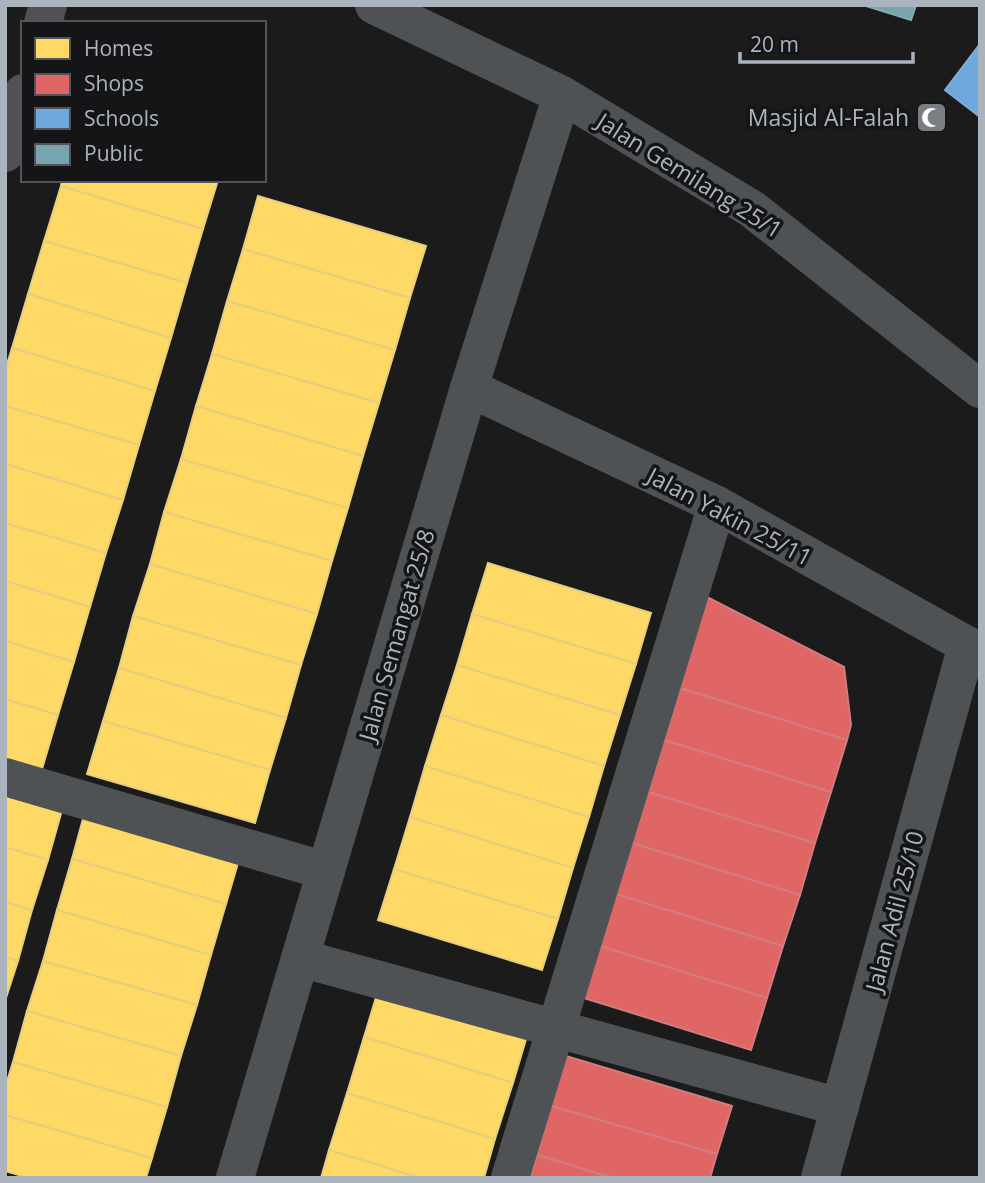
<svg xmlns="http://www.w3.org/2000/svg" width="985" height="1183" font-family="'Open Sans',sans-serif">
  <style>
    .homes { fill: #ffd966; stroke: #e6ce80; stroke-width: 2 }
    .shops { fill: #e06666; stroke: #d07d80; stroke-width: 2 }
    .schools { fill: #6fa8dc; stroke: #81acd3; stroke-width: 2 }
    .public { fill: #76a5af; stroke: #86aab3; stroke-width: 2 }
    .lines { fill: none; stroke-linecap: round; stroke-linejoin: round }
    .minor { stroke: #4f5254; stroke-width: 38 }
    .labels { text-anchor: middle; dominant-baseline: central; stroke-width: 7; stroke-linejoin: round; paint-order: stroke }
    .poi-label { font-size: 23px; fill: #abb4bd; stroke: #151517; text-anchor: end }
    .street-label { font-size: 23px; fill: #abb4bd; stroke: #151517 }
  </style>
  <rect width="100%" height="100%" fill="#1b1b1b"/>
  <g class="homes">
    <path d="M62,180H218L203,229L61,186Z"/>
    <path d="M61,186L203,229L187,283L44,241Z"/>
    <path d="M258,196L426,246L410,298L243,249Z"/>
    <path d="M44,241L187,283L171,338L28,294Z"/>
    <path d="M243,249L410,298L395,350L227,301Z"/>
    <path d="M28,294L171,338L155,391L12,348Z"/>
    <path d="M227,301L395,350L379,403L212,354Z"/>
    <path d="M12,348L155,391L139,445L5,406V371Z"/>
    <path d="M212,354L379,403L363,456L196,406Z"/>
    <path d="M5,406L139,445L123,500L5,464Z"/>
    <path d="M196,406L363,456L348,508L181,459Z"/>
    <path d="M181,459L348,508L332,561L164,512Z"/>
    <path d="M5,464L123,500L106,553L5,523Z"/>
    <path d="M164,512L332,561L317,614L150,564Z"/>
    <path d="M5,523L106,553L90,607L5,581Z"/>
    <path d="M488,563L651,613L636,664L472,614Z"/>
    <path d="M150,564L317,614L301,665L133,616Z"/>
    <path d="M5,581L90,607L74,662L5,641Z"/>
    <path d="M472,614L636,664L620,715L457,665Z"/>
    <path d="M133,616L301,665L286,718L119,668Z"/>
    <path d="M5,641L74,662L58,715L5,699Z"/>
    <path d="M457,665L620,715L604,766L441,715Z"/>
    <path d="M119,668L286,718L270,770L103,721Z"/>
    <path d="M5,699L58,715L42,769L5,758Z"/>
    <path d="M441,715L604,766L589,817L425,766Z"/>
    <path d="M103,721L270,770L255,823L87,774Z"/>
    <path d="M425,766L589,817L573,868L410,817Z"/>
    <path d="M5,793L62,810L48,860L5,847Z"/>
    <path d="M86,808L241,853L226,904L72,859Z"/>
    <path d="M410,817L573,868L558,919L394,869Z"/>
    <path d="M5,847L48,860L32,910L5,902Z"/>
    <path d="M72,859L226,904L211,955L57,910Z"/>
    <path d="M394,869L558,919L542,970L378,920Z"/>
    <path d="M5,902L32,910L18,961L5,957Z"/>
    <path d="M57,910L211,955L197,1005L43,961Z"/>
    <path d="M5,957L18,961L5,1001Z"/>
    <path d="M43,961L197,1005L181,1056L27,1011Z"/>
    <path d="M381,981L530,1026L513,1083L364,1037Z"/>
    <path d="M27,1011L181,1056L167,1107L13,1062Z"/>
    <path d="M364,1037L513,1083L495,1139L347,1093Z"/>
    <path d="M13,1062L167,1107L152,1158L5,1115V1088Z"/>
    <path d="M347,1093L495,1139L484,1178H420L329,1150Z"/>
    <path d="M5,1115L152,1158L146,1178H29L5,1171Z"/>
    <path d="M329,1150L420,1178H321Z"/>
  </g>
  <g class="shops">
    <path d="M705,596L844,667L851,725L847,740L680,688Z"/>
    <path d="M680,688L847,740L831,792L664,740Z"/>
    <path d="M664,740L831,792L815,843L648,792Z"/>
    <path d="M648,792L815,843L800,895L632,843Z"/>
    <path d="M632,843L800,895L783,946L616,894Z"/>
    <path d="M616,894L783,946L767,998L600,946Z"/>
    <path d="M600,946L767,998L751,1050L584,998Z"/>
    <path d="M566,1056L732,1106L717,1154L551,1106Z"/>
    <path d="M551,1106L717,1154L710,1178H613L537,1155Z"/>
    <path d="M537,1155L613,1178H530Z"/>
  </g>
  <path class="schools" d="M980,44V117L945,90Z"/>
  <path class="public" d="M863,5H916L911,20Z"/>
  <g class="lines">
    <g class="minor">
      <path d="M374,5L562,95L752,209L980,389"/>
      <path d="M43,23L48,5"/>
      <path d="M5,153L23,93"/>
      <path d="M469,388L717,505L967,645L980,660"/>
      <path d="M5,777L326,871"/>
      <path d="M300,958L840,1107"/>
      <path d="M235,1178L469,388L562,95"/>
      <path d="M510,1178L717,505"/>
      <path d="M820,1178L967,645"/>
    </g>
  </g>
  <defs>
    <symbol id="mosque-square" viewBox="-11 -11 22 22"><rect x="-9" y="-9" width="18" height="18" rx="4" fill="#797e84" stroke="#151517"/><path d="M3.5-4.9A6 6 0 1 0 3.5 4.9A5 5 0 1 1 3.5-4.9Z" fill="#fff"/></symbol>
  </defs>
  <g fill-rule="evenodd">
    <use href="#mosque-square" x="914" y="100" width="35" height="35"/>
  </g>
  <g class="labels">
    <g class="poi-label">
      <text x="909" y="117">Masjid Al-Falah</text>
    </g>
    <g class="street-label">
      <text transform="translate(690 175) rotate(32)">Jalan Gemilang 25/1</text>
      <text transform="translate(730 516) rotate(28)">Jalan Yakin 25/11</text>
      <text transform="translate(396 635) rotate(-74)">Jalan Semangat 25/8</text>
      <text transform="translate(894 911) rotate(-75)">Jalan Adil 25/10</text>
    </g>
  </g>
  <rect width="985" height="1183" fill="none" stroke="#abb4bd" stroke-width="14"/>
  <rect x="21" y="21" width="245" height="161" fill="#151517" stroke="#515559" stroke-width="2"/>
  <rect x="35" y="38" width="35" height="21" fill="#ffd966" stroke="#515559" stroke-width="2"/>
  <text x="84" y="56" font-size="21" fill="#abb4bd">Homes</text>
  <rect x="35" y="74" width="35" height="21" fill="#e06666" stroke="#515559" stroke-width="2"/>
  <text x="84" y="91" font-size="21" fill="#abb4bd">Shops</text>
  <rect x="35" y="108" width="35" height="21" fill="#6fa8dc" stroke="#515559" stroke-width="2"/>
  <text x="84" y="126" font-size="21" fill="#abb4bd">Schools</text>
  <rect x="35" y="144" width="35" height="21" fill="#76a5af" stroke="#515559" stroke-width="2"/>
  <text x="84" y="161" font-size="21" fill="#abb4bd">Public</text>
  <path d="M740 52v10h173v-10" fill="none" stroke="#abb4bd" stroke-width="3.5"/>
  <text x="750" y="52" font-size="21" fill="#abb4bd" stroke="#151517" stroke-width="5" paint-order="stroke">20 m</text>
</svg>
